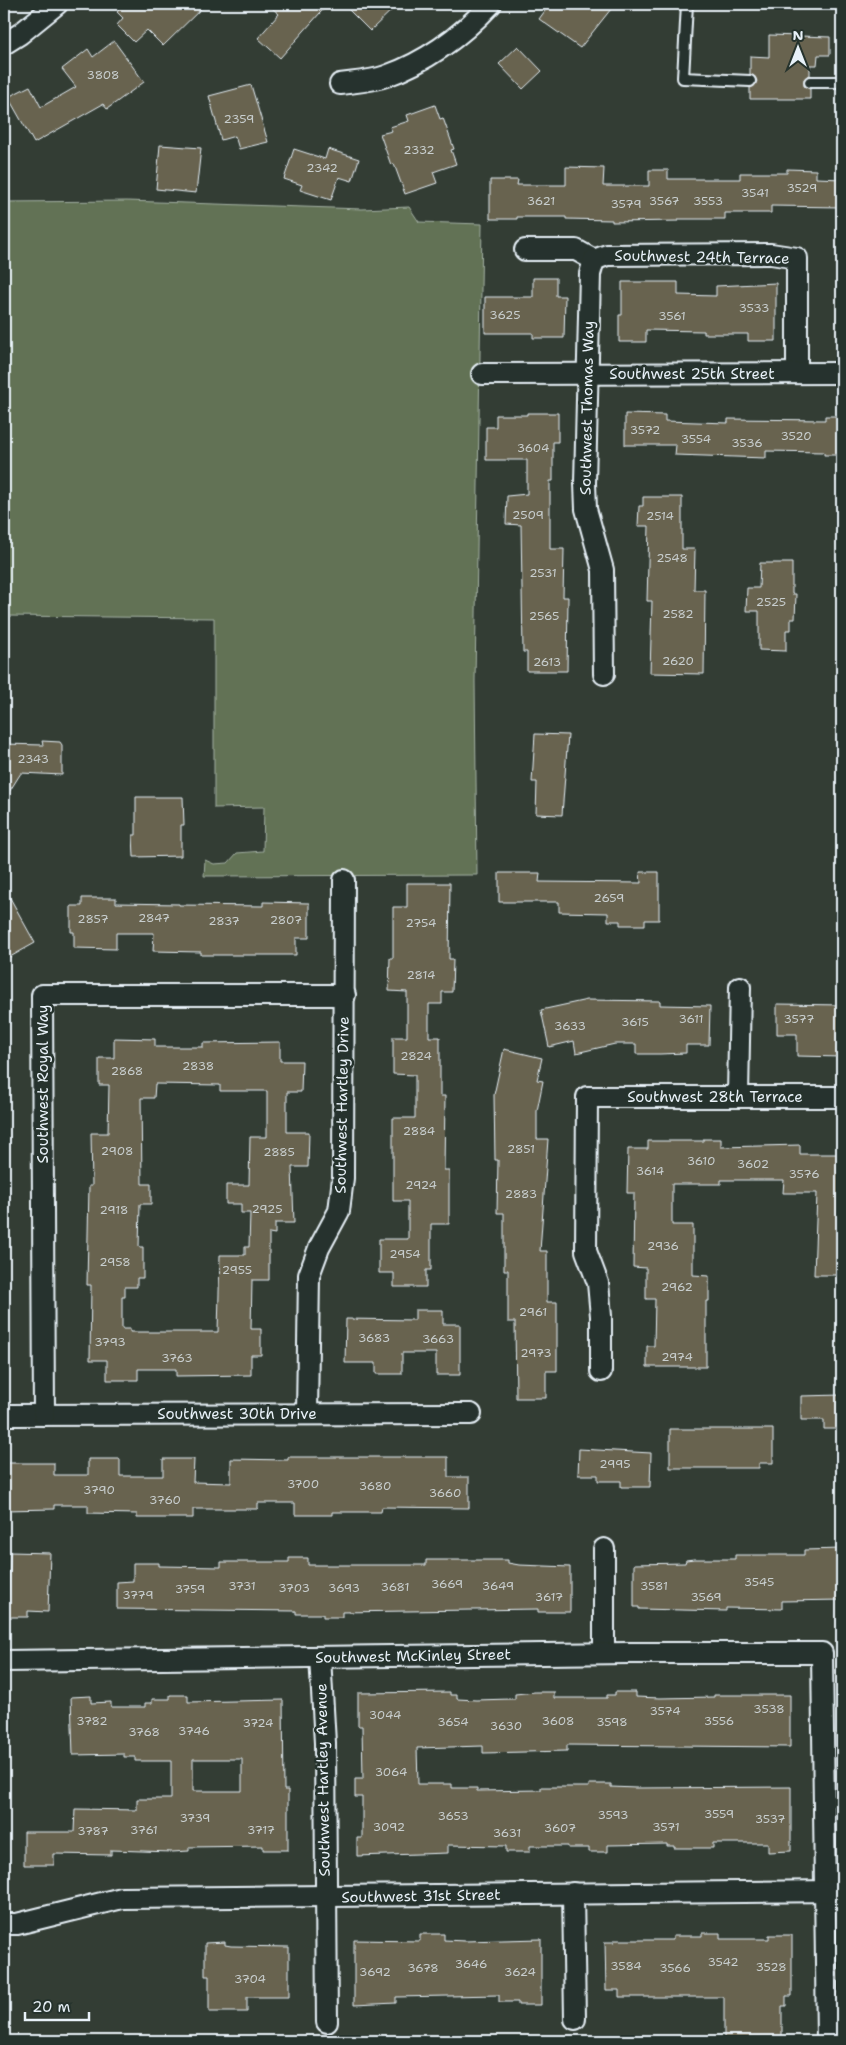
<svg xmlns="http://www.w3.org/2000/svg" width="846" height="2045" font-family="'Shantell Sans',sans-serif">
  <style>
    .green { fill: #627254; stroke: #a5b2a6 }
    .building { fill: #676350; stroke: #e8f1f8; fill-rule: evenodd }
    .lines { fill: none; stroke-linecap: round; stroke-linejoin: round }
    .lane-casing { stroke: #e8f1f8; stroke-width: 14 }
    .street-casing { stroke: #e8f1f8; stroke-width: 24 }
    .lane { stroke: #26332d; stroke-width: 10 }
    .street { stroke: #26332d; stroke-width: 20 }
    .labels { text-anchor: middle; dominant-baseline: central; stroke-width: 5; stroke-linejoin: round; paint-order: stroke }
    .number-label { font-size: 12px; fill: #c8cece }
    .street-label { font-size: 15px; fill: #e8f1f8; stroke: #26332d }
  </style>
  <rect width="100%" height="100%" fill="#333d34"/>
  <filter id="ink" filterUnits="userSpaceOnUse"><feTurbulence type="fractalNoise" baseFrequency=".02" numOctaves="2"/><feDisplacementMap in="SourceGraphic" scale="10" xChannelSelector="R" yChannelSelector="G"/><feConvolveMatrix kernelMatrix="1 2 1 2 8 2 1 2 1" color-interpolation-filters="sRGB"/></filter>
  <g filter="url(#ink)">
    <path class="green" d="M127,201L362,209L409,207L419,222L482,224L475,681L477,875L204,876L205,860L214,864L228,863L237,853L263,851L264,807L214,808V618L4,616V202Z"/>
    <g class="building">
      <path d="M125,4H206L163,46L147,30L134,42L117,25L123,18L117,12Z"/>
      <path d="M267,4H328L280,58L258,38L279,14Z"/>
      <path d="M343,4H398L370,31Z"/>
      <path d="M550,4H615L580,48L539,19Z"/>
      <path d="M769,35L830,37V55H818L817,65H810V75L804,79V86L810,89V99H750V88L755,85L757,81L754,76L750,74V56L769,57Z"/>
      <path d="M114,41L144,82L107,109L103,104L34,143L8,97L30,86L41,107L76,87L62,69L88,49L93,57Z"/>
      <path d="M518,46L542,71L523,89L499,64Z"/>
      <path d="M251,85L268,142L239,149L235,136L221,140L209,96Z"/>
      <path d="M435,105L440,119L443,118L454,149L451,150L456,164L433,172L437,183L405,194L394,164L391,165L380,134L392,131L390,127L409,121L407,115Z"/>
      <path d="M160,145L201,148L196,193L156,189Z"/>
      <path d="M294,149L325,159L328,149L359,159L352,181L339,177L331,200L300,190L302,185L284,179Z"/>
      <path d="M566,167L604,168L603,186H649V170H668V179H740V173H787V169L816,170V178L842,179V207L771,206V213H725V219H679V221L612,222V220L566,219V217H517V219H490V180H518L517,185H566Z"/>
      <path d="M533,278H556V296H565L564,338H533V333H485V297H533Z"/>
      <path d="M622,282H678V295L716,296V286L776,283V341H748V334H704V331L646,330V342H619V315H622Z"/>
      <path d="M527,413H558V442H553V481H550V549H564L563,597H568L567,671H527V652H523L521,525L506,524L507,496L527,494V460H486V427H496V415H527Z"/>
      <path d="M625,414L665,415V421L728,423V419L825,420V416H842V455H824V452L766,451V458L675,455L676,445H625Z"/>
      <path d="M643,497H682V549H695L694,590H705L704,674L650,673L652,601H647L649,526H638L639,506H643Z"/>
      <path d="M760,563H792V594H796L795,619H791V630H786V651L759,650V611H746L747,588H759Z"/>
      <path d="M535,734L568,735L562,815L536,814L537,782H532Z"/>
      <path d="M42,741L60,742L62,745V775L21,773L4,800V744L43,745Z"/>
      <path d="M136,797H183L184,825H181V856L134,857L133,835H136Z"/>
      <path d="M640,872H659V920H645V925H620V921H608V913L559,912V902H499V873H540L539,882L641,883Z"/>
      <path d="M407,883H450L449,959H453L452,992H442V1004H429V1037H440V1096H445L444,1170H449V1224H431V1270H426V1287H394V1273H379V1239H408V1201H393V1118H415V1075L393,1074V1037H407V992L389,991L390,958H393V907H407Z"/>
      <path d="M4,887L35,943L10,957L4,946Z"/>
      <path d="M82,898H116V903L179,904V905L263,906V902L309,903V938H296V955H201V952L153,951L154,933H116V949L74,948V932H71V906H82Z"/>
      <path d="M587,1000L660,1001V1005L710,1006L709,1045H686V1053L660,1054H636V1044H615L576,1053L574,1041L549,1047L541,1010Z"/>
      <path d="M777,1004L842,1005V1057L797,1056V1034H777Z"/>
      <path d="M114,1038L155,1039V1047H203V1043L280,1042V1061H302L301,1092H287V1132H309L308,1167H292L294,1223H275V1234L269,1233V1280H252L251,1329H261V1355H251V1375L176,1376V1369H138V1380H107V1360H90L91,1285H87L89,1186H92L91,1133H108L109,1085H99V1058H114ZM155,1084L220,1085V1091H267V1137H250L249,1185H226V1204H241V1213H250L249,1247H245V1255H220L218,1332H130V1329H122V1297H125V1287H137V1278H143V1247H139L140,1204H151V1184H142L141,1098H154Z"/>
      <path d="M504,1049L542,1058L537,1080L543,1081L537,1111V1139H548L540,1251H547V1302H557V1371H546V1398H516L515,1322H508V1270H504V1213H497L498,1160H495L494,1095Z"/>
      <path d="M703,1139H721V1147L800,1145V1154H842V1275H814L817,1193H783L784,1180H721V1184H672V1225H693V1275L709,1276V1301H706V1367H647V1346H654L655,1299H646V1268L633,1267L634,1193H627L628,1149H648V1141H703Z"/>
      <path d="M415,1310H443V1324H460V1375H436V1353H402V1374H376V1363H345L346,1319L415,1320Z"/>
      <path d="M842,1395V1429H824V1420H801V1396Z"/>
      <path d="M670,1429H773V1463H759V1468H670Z"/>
      <path d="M579,1449L651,1453L650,1487H621V1481H598V1475H578Z"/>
      <path d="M288,1457H448V1477H469V1508L382,1507L381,1512H332V1515H295V1503H258V1509H193V1518H137V1514L88,1513V1505H54V1509L4,1510V1463H54V1475H88V1459H120V1476H163V1459H194L193,1482L231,1483V1459L288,1460Z"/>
      <path d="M842,1549V1600L782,1601V1609L726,1608V1611L639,1609V1607H634V1564L685,1563L686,1560L694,1559H735V1555H804V1550Z"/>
      <path d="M10,1552L50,1553L48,1612L28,1611V1617H8Z"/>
      <path d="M289,1558H308V1565H426V1560H508V1563L519,1565L570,1567V1612H538V1609L342,1612V1617H323V1614H296V1611L117,1609V1582L133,1581V1563H159V1566L221,1567V1562H289Z"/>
      <path d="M450,1692V1695H457V1699L476,1700L511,1699H515V1694L535,1692H554V1698H607V1695H615V1692H636V1697L660,1698L714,1697V1695H790V1747L567,1745V1751L483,1753V1746L417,1748L418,1784H452V1788H477V1791L541,1790V1787H589V1784H611V1787L636,1788L791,1787V1851L768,1852V1843H713V1848H674V1846H667V1844L608,1845V1852H589V1848H568V1846H530V1852H506V1846L448,1845V1853L357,1856V1838H362V1797H355V1779H363L362,1726H358V1693Z"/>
      <path d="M170,1695H188V1702L283,1700L284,1790H288V1850H263V1846L189,1847V1851L172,1852L111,1850V1855L54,1854V1865H24V1832H74L75,1809L137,1810V1799H171V1761H135V1757H124V1754L73,1755L71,1697L91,1696V1703L111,1702V1707H145V1703H152V1699H170ZM193,1759H242V1791H193Z"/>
      <path d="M702,1933H720V1939H769V1935H792V1996H786V2006H782V2041H724V1997H619V1990H606L605,1942H614V1940H673V1936H702Z"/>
      <path d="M420,1934H444V1940L465,1941L541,1939V2005H518V2002H499V1995L396,1997V2003L354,2005V1940L420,1941Z"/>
      <path d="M225,1942V1945L231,1946L289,1947V1997H247V2012H209V1976H205V1943Z"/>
    </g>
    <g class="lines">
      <defs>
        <g id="lane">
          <path d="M687,4L683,78L750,81"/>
          <path d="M810,82H842"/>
        </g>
        <g id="street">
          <path d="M4,44L20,34L57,4"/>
          <path d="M340,84C355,82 372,81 386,76C426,62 462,35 491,4"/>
          <path d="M525,250H576L594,260L607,255L771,254L797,258V373"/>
          <path d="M594,260L590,274L585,483L586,509L603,570L604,674"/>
          <path d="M482,374L842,373"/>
          <path d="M738,1096L740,987"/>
          <path d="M601,1371V1316L598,1283L586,1251L587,1097H842"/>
          <path d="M307,1414L309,1275L319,1248L339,1211L343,1178L344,880"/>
          <path d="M4,1415L471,1414"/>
          <path d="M44,1415L42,995H345"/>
          <path d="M604,1653V1549"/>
          <path d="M320,1657L325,1743L327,2022"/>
          <path d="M4,1661L628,1653H822L827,2041"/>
          <path d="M573,1893L575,2019"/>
          <path d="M4,1924H17L122,1898L842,1891"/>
        </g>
      </defs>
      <use href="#lane" class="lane-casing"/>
      <use href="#street" class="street-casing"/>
      <use href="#lane" class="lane"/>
      <use href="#street" class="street"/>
    </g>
  </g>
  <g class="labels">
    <g class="number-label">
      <text x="103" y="75">3808</text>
      <text x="239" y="119">2359</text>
      <text x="419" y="150">2332</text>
      <text x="322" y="168">2342</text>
      <text x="802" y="188">3529</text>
      <text x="755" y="193">3541</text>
      <text x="541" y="201">3621</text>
      <text x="664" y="201">3567</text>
      <text x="708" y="201">3553</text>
      <text x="626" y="204">3579</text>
      <text x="754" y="308">3533</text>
      <text x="505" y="315">3625</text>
      <text x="672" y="316">3561</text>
      <text x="645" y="430">3572</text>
      <text x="796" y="436">3520</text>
      <text x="696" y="439">3554</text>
      <text x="747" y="443">3536</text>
      <text x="533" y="448">3604</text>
      <text x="528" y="515">2509</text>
      <text x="660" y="516">2514</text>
      <text x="672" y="558">2548</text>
      <text x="543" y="573">2531</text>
      <text x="771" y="602">2525</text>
      <text x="678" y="614">2582</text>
      <text x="544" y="616">2565</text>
      <text x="678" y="661">2620</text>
      <text x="547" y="662">2613</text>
      <text x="33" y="759">2343</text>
      <text x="609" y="898">2659</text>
      <text x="154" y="918">2847</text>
      <text x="93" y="919">2857</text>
      <text x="286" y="920">2807</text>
      <text x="224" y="921">2837</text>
      <text x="421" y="923">2754</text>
      <text x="421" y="975">2814</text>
      <text x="691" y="1019">3611</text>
      <text x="799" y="1019">3577</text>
      <text x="635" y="1022">3615</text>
      <text x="570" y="1026">3633</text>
      <text x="416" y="1056">2824</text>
      <text x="198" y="1066">2838</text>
      <text x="127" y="1071">2868</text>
      <text x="419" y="1131">2884</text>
      <text x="521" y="1149">2851</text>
      <text x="117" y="1151">2908</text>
      <text x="279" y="1152">2885</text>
      <text x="701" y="1161">3610</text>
      <text x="753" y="1164">3602</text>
      <text x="650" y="1171">3614</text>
      <text x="804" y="1174">3576</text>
      <text x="421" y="1185">2924</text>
      <text x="521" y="1194">2883</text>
      <text x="267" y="1209">2925</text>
      <text x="114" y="1210">2918</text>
      <text x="663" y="1246">2936</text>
      <text x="405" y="1254">2954</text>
      <text x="115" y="1262">2958</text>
      <text x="237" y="1270">2955</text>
      <text x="677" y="1287">2962</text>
      <text x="533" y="1312">2961</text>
      <text x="374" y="1338">3683</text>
      <text x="438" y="1339">3663</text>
      <text x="110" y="1342">3793</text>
      <text x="536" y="1353">2973</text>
      <text x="677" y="1357">2974</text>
      <text x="177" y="1358">3763</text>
      <text x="615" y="1464">2995</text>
      <text x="303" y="1484">3700</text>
      <text x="375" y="1486">3680</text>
      <text x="99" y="1490">3790</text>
      <text x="445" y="1493">3660</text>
      <text x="165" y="1500">3760</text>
      <text x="759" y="1582">3545</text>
      <text x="447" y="1584">3669</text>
      <text x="242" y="1586">3731</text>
      <text x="498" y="1586">3649</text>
      <text x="654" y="1586">3581</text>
      <text x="395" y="1587">3681</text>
      <text x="294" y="1588">3703</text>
      <text x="344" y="1588">3693</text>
      <text x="190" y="1589">3759</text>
      <text x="138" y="1595">3779</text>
      <text x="549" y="1597">3617</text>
      <text x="706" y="1597">3569</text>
      <text x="769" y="1709">3538</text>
      <text x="665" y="1711">3574</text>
      <text x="385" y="1715">3044</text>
      <text x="92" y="1721">3782</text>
      <text x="558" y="1721">3608</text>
      <text x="719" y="1721">3556</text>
      <text x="453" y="1722">3654</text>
      <text x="612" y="1722">3598</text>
      <text x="258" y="1723">3724</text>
      <text x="506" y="1726">3630</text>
      <text x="194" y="1731">3746</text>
      <text x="144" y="1732">3768</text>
      <text x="391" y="1772">3064</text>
      <text x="719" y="1814">3559</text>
      <text x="613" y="1815">3593</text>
      <text x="453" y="1816">3653</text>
      <text x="195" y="1818">3739</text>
      <text x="770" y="1819">3537</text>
      <text x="389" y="1827">3092</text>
      <text x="666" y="1827">3571</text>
      <text x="560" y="1828">3607</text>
      <text x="144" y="1830">3761</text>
      <text x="261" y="1830">3717</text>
      <text x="93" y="1831">3787</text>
      <text x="507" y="1833">3631</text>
      <text x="723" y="1962">3542</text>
      <text x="471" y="1964">3646</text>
      <text x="626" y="1966">3584</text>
      <text x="771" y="1967">3528</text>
      <text x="423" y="1968">3678</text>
      <text x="675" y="1968">3566</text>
      <text x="375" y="1972">3692</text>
      <text x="520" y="1972">3624</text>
      <text x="250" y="1979">3704</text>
    </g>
    <g class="street-label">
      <text transform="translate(702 257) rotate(1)">Southwest 24th Terrace</text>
      <text x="692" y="374">Southwest 25th Street</text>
      <text transform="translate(587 408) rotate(-89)">Southwest Thomas Way</text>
      <text transform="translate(43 1084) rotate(-90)">Southwest Royal Way</text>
      <text x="715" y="1097">Southwest 28th Terrace</text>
      <text transform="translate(342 1105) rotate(-89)">Southwest Hartley Drive</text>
      <text x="237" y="1414">Southwest 30th Drive</text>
      <text transform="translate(413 1656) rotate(-1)">Southwest McKinley Street</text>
      <text transform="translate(323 1780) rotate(-91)">Southwest Hartley Avenue</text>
      <text transform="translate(421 1896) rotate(-1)">Southwest 31st Street</text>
    </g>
  </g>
  <rect width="846" height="2045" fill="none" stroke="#26332d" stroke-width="20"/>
  <rect x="10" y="10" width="826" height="2025" fill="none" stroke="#e8f1f8" stroke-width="2" filter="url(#ink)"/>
  <g transform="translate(798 48)" stroke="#26332d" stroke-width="4" paint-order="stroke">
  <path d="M0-4L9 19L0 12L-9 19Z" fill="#e8f1f8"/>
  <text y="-8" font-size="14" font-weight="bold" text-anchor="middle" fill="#e8f1f8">N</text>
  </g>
  <path d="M25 2012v8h64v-8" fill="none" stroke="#e8f1f8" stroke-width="2.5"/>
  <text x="32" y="2012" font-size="15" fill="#e8f1f8" stroke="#26332d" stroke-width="4" paint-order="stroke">20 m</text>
</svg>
